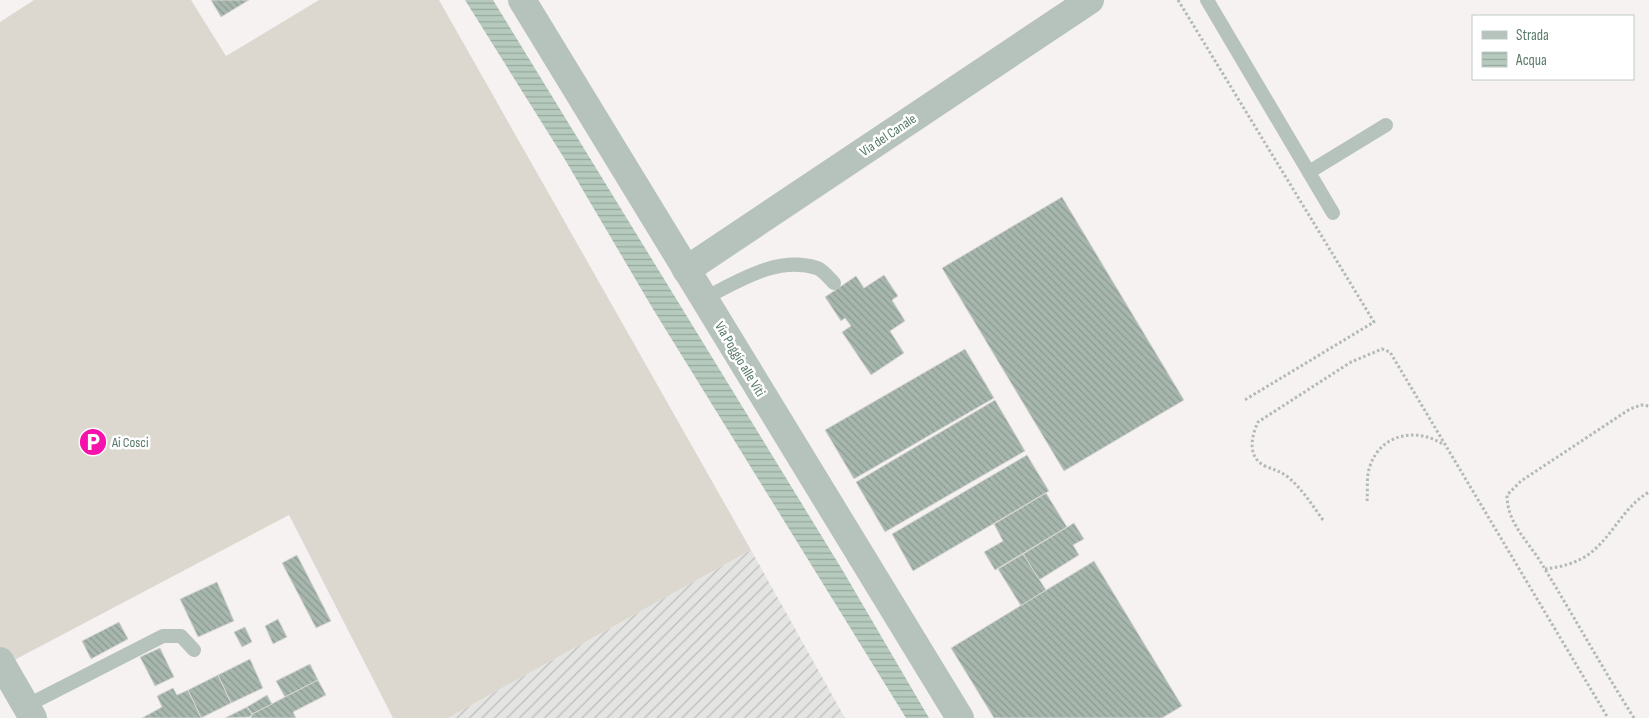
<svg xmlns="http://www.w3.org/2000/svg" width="1649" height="718" font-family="'Sofia Sans Condensed',sans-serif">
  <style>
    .industrial { fill: url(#industrial-furrows) }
    .grass { fill: #dcd8d0 }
    .water { fill: url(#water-rules) }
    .building { fill: url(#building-back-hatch); stroke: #d7d5d5 }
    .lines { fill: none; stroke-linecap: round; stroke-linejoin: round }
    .path { stroke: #b2bab6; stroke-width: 3; stroke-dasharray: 2.5 2.5; stroke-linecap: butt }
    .service { stroke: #b6c2bc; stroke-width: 14 }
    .minor { stroke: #b6c2bc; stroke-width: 28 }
    .labels { text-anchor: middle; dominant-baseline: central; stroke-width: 5; stroke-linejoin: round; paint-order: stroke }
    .street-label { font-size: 14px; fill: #5a7a6b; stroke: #fff }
    .poi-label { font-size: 14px; fill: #5a7a6b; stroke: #fff; text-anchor: start }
  </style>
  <defs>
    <pattern id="industrial-furrows" width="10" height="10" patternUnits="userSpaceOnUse" patternTransform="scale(1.25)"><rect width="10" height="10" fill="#e4e4e2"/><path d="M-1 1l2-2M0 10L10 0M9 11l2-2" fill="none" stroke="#bcbebb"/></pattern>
    <pattern id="water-rules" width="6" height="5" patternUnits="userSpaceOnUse" patternTransform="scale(1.25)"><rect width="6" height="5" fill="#b6cabd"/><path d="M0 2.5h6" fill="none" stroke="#97a99e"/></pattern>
    <pattern id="building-back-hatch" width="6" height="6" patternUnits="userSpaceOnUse" patternTransform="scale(1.25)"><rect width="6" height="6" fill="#a7b7ae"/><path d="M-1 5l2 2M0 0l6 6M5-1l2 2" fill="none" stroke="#8b9a92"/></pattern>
  </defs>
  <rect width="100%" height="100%" fill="#f6f2f2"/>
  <path class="industrial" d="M751,550L845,718H448Z"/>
  <path class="grass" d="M34,0H191L226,56L319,0H439L751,550L448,718H393L289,515L3,666L0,661V22Z"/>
  <path class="water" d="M465,0H493L843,571L929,718H906L653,309L564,158Z"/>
  <g class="building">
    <path d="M211,0H249L221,17Z"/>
    <path d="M1062,197L1184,400L1064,471L942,268Z"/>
    <path d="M884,275L898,296L892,300L905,321L890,331L904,353L871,375L842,332L851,326L845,318L841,321L825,297L856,276L864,288Z"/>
    <path d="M965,349L994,398L854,479L825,430Z"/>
    <path d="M995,400L1025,451L885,532L856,482Z"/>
    <path d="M1027,455L1049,491L913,571L892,534Z"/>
    <path d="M1046,493L1067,527L995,570L984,552L1003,541L994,524Z"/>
    <path d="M1074,523L1084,539L1073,545L1079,555L1039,580L1023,554Z"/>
    <path d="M1023,554L1046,590L1021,606L998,569Z"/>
    <path d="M297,555L331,621L316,628L282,563Z"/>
    <path d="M1094,561L1182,706L1162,718H994L951,648Z"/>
    <path d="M217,582L234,621L198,637L180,599Z"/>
    <path d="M278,619L287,637L273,644L265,626Z"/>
    <path d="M119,622L128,639L91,659L82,641Z"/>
    <path d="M245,627L252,642L242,647L234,632Z"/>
    <path d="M160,648L174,677L155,686L140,657Z"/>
    <path d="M250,659L263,688L231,703L218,675Z"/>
    <path d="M310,664L318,680L285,697L276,681Z"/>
    <path d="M218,675L231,703L201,718L188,690Z"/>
    <path d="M318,680L326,695L293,712L296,718H251L252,714Z"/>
    <path d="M173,688L177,695L188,690L201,718H142L162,707L157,696Z"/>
    <path d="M267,695L272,704L252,714L247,707Z"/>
    <path d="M247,707L252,714L250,717L225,718Z"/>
  </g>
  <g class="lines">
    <g class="path">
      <path d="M1178,0L1374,322L1243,401"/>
      <path d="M1367,501C1368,490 1366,476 1370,466C1381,433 1418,427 1444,445"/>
      <path d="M1323,520C1312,505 1303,490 1289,478C1281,471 1274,470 1265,466C1247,457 1251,437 1258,422L1351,362L1382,349L1390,352L1608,718"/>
      <path d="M1545,569C1562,567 1582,562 1595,549C1615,531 1625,506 1649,492"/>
      <path d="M1634,718C1601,666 1572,613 1540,561C1526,539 1507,522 1507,495L1521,481L1630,409L1641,405L1649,406"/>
    </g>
    <g class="service">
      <path d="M1207,0L1333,213"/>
      <path d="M1309,172L1386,125"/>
      <path d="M703,299C737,282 777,255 817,268C823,270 829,278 834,283"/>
      <path d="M26,706L163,636H181L194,650"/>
    </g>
    <g class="minor">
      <path d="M522,0L960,718"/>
      <path d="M686,270L1090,0"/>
      <path d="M0,661L33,718"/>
    </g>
  </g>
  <defs>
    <symbol id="parking-disc" viewBox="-11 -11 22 22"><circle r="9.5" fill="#f612ab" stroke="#fff"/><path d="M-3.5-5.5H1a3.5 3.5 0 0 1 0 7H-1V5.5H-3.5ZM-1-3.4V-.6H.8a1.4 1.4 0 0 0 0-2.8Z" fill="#fff"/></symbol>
  </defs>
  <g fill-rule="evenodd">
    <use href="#parking-disc" x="77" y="426" width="32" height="32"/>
  </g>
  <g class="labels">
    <g class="street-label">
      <text transform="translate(888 135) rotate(-34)">Via del Canale</text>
      <text transform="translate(740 359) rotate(59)">Via Poggio alle Viti</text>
    </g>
    <g class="poi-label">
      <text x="112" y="442">Ai Cosci</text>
    </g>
  </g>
  <rect x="1472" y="15" width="162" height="65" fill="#ffffff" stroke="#bdcac4"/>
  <rect x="1482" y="31" width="25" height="8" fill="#b6c2bc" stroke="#bdcac4"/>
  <text x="1516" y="40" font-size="15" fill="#5a7a6b">Strada</text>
  <rect x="1482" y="52" width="25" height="15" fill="url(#water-rules)" stroke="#bdcac4"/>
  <text x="1516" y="65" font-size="15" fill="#5a7a6b">Acqua</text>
</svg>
